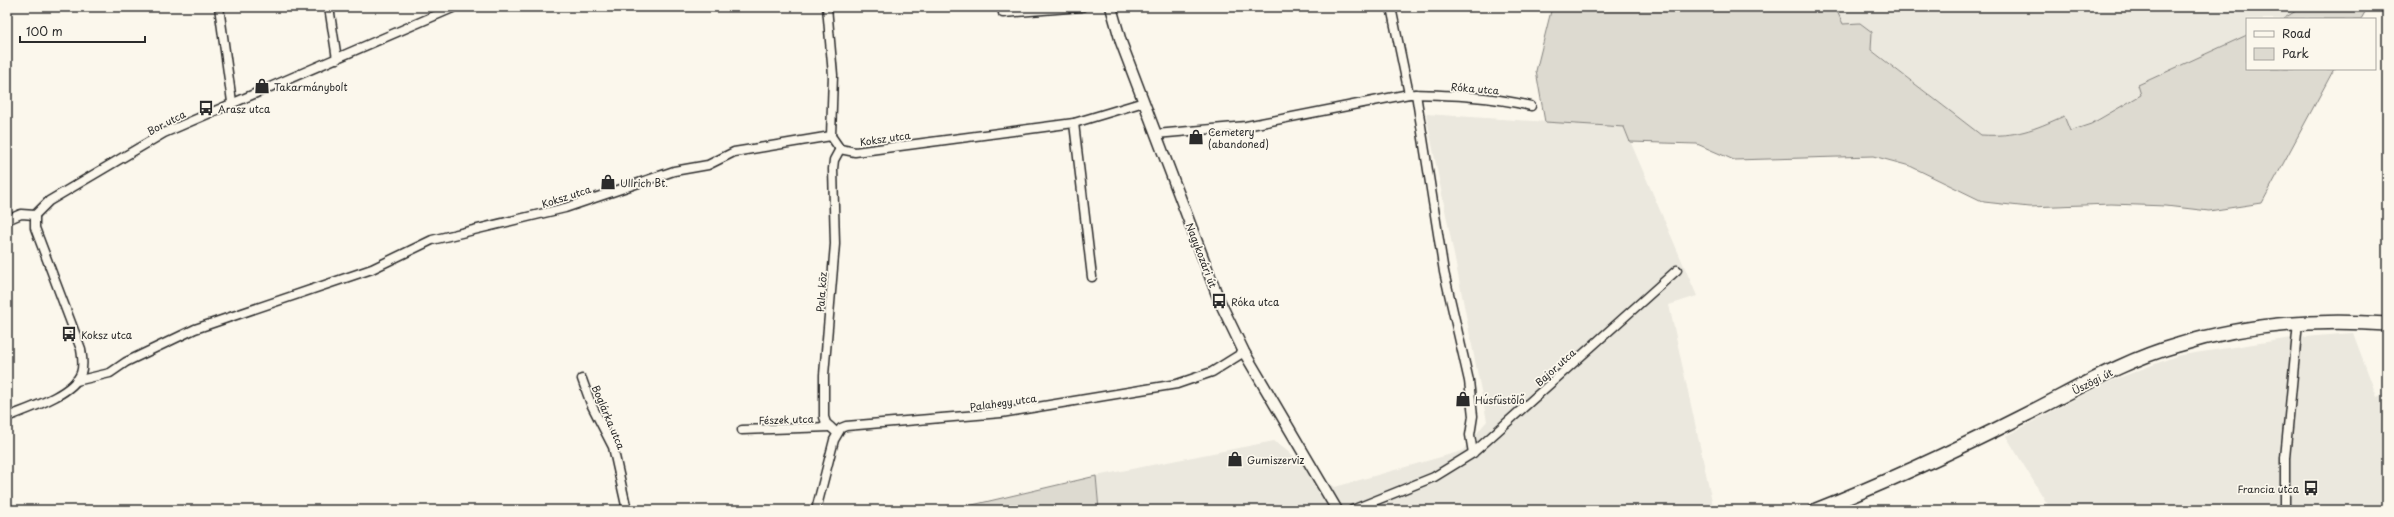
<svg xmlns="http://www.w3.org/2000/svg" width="2394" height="517" font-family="'Playpen Sans',sans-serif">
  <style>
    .built { fill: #ebe8de }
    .green { fill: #dddad0; stroke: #84827e }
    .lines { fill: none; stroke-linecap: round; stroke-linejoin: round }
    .minor-casing { stroke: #2b2b2b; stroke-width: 11 }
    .tertiary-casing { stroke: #2b2b2b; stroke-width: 13 }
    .primary-casing { stroke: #2b2b2b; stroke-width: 16 }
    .minor { stroke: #fbf7ec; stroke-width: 8 }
    .tertiary { stroke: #fbf7ec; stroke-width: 10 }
    .primary { stroke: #fbf7ec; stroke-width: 13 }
    .labels { text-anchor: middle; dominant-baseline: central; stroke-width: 3.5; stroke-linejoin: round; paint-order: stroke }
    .poi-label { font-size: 10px; fill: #2b2b2b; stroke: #fbf7ec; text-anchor: start }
    .street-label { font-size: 10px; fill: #2b2b2b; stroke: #fbf7ec }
  </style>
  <rect width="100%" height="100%" fill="#fbf7ec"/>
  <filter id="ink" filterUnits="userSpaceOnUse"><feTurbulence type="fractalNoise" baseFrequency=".025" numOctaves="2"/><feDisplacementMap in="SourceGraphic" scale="8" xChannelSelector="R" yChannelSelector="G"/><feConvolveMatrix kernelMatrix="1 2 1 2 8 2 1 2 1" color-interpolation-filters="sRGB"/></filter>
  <g filter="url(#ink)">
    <g class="built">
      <path d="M1835,7H2302L2283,19H2247V35L2138,85L2141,95L2091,124L2070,131L2064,117L2027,133L1998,136L1981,135L1871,49L1872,32L1860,23L1843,24Z"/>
      <path d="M1426,114L1624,127L1697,296L1669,305L1714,510H1099L1096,476L1274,441L1335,487L1462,451L1487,421Z"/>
      <path d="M2353,333L2377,397L2387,392V510H2051L2006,436L2103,384L2176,356L2292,338Z"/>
    </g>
    <g class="green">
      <path d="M1552,7H1835L1843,24L1860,23L1872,32L1871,50L1981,135C2016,137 2033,130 2064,116L2070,131L2091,124L2141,95L2138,85L2247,35V69H2334L2262,203L2209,211L2166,206L2111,204L2029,207L1984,202L1910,166L1873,156L1734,160L1697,144L1630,142L1624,127L1545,122L1536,71Z"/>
      <path d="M2302,7H2368L2361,19H2283Z"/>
      <path d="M1096,476L1099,510H951Z"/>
    </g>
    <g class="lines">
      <defs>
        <g id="minor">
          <path d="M219,7L232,102"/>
          <path d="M329,7L337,59"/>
          <path d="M827,7L833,75L831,136"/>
          <path d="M1391,7L1409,94C1449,95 1491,96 1531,106"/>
          <path d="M1003,13L1082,7"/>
          <path d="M1416,94L1444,272L1469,381L1473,416L1470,435L1473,453"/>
          <path d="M1074,123L1092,277"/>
          <path d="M1156,134L1246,126L1409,94"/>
          <path d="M35,215L49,201L164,133L455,7"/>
          <path d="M7,220L21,214L35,215"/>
          <path d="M582,379L591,404L613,447L627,510"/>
          <path d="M76,381L110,373L126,362L195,329L372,269L432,240L565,208L674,171L708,165L734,152L831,136L840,149L855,152L1074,123L1144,102"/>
          <path d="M7,417C27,409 73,395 81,373C84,365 82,357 81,349L35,228V215"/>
          <path d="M742,430L830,427"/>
          <path d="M837,433L826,423L824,417V375L835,244L833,169L834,160L840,149"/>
          <path d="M816,510L834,440L841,428L846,426L1001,413L1177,384L1212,372L1244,352"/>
          <path d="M1352,510L1434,477L1473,453L1677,270"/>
          <path d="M2285,510V458L2298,323"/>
        </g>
        <path id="tertiary" d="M1111,7L1121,42L1219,300L1244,352L1337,510"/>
        <path id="primary" d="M1816,510C1888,482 1956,450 2025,415C2075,390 2124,360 2178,345C2246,324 2316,319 2387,324"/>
      </defs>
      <use href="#minor" class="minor-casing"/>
      <use href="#tertiary" class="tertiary-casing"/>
      <use href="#primary" class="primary-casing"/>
      <use href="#minor" class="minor"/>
      <use href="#tertiary" class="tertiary"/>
      <use href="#primary" class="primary"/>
    </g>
  </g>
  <defs>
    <symbol id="shop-bare" viewBox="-9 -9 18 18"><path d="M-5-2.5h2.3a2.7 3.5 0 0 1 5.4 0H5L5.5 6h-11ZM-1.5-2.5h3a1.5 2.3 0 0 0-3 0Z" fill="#2b2b2b" stroke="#fbf7ec" stroke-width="2.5" paint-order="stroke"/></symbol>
    <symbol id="bus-bare" viewBox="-9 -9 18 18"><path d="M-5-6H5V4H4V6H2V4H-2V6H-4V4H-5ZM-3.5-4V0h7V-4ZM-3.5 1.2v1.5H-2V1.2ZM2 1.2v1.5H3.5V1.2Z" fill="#2b2b2b" stroke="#fbf7ec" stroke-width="2.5" paint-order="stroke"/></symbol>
  </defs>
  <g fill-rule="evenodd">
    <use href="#shop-bare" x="251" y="75" width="22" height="22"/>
    <use href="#bus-bare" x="195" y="97" width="22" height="22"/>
    <use href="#shop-bare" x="1185" y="126" width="22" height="22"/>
    <use href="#shop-bare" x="597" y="171" width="22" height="22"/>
    <use href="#bus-bare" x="1208" y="290" width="22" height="22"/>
    <use href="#bus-bare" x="58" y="323" width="22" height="22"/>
    <use href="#shop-bare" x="1452" y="388" width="22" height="22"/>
    <use href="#shop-bare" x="1224" y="448" width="22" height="22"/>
    <use href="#bus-bare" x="2300" y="477" width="22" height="22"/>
  </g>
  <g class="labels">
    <g class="poi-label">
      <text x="274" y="86">Takarmánybolt</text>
      <text x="218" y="108">Arasz utca</text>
      <text x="1208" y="131">Cemetery<tspan x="1208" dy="12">(abandoned)</tspan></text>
      <text x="620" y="182">Ullrich Bt.</text>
      <text x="1231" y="301">Róka utca</text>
      <text x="81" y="334">Koksz utca</text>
      <text x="1475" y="399">Húsfüstölő</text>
      <text x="1247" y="459">Gumiszerviz</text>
      <text x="2299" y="488" text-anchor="end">Francia utca</text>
    </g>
    <g class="street-label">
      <text transform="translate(1475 88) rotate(5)">Róka utca</text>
      <text transform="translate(166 122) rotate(-27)">Bor utca</text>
      <text transform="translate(885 138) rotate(-8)">Koksz utca</text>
      <text transform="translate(566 196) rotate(-18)">Koksz utca</text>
      <text transform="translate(1202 255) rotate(69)">Nagykozári út</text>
      <text transform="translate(821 292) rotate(-86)">Pala köz</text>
      <text transform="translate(1555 367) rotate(-42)">Bajor utca</text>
      <text transform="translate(2092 381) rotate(-27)">Üszögi út</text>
      <text transform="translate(1003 402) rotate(-8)">Palahegy utca</text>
      <text transform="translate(609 417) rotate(67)">Boglárka utca</text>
      <text transform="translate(786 419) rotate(-2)">Fészek utca</text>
    </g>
  </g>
  <rect width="2394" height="517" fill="none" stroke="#fbf7ec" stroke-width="24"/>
  <rect x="12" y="12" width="2370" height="493" fill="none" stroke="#2b2b2b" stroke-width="1.5" filter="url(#ink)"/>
  <rect x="2246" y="18" width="130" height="52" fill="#fbf7ec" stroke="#a8a59f"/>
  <rect x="2254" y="31" width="20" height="6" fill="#fbf7ec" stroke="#a8a59f"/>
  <text x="2282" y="38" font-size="12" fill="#2b2b2b">Road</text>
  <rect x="2254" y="48" width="20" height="12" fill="#dddad0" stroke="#a8a59f"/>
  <text x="2282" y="58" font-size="12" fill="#2b2b2b">Park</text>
  <path d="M20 36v6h125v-6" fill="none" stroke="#2b2b2b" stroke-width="2"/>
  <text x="26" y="36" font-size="12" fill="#2b2b2b" stroke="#fbf7ec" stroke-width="3" paint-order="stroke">100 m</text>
</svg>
